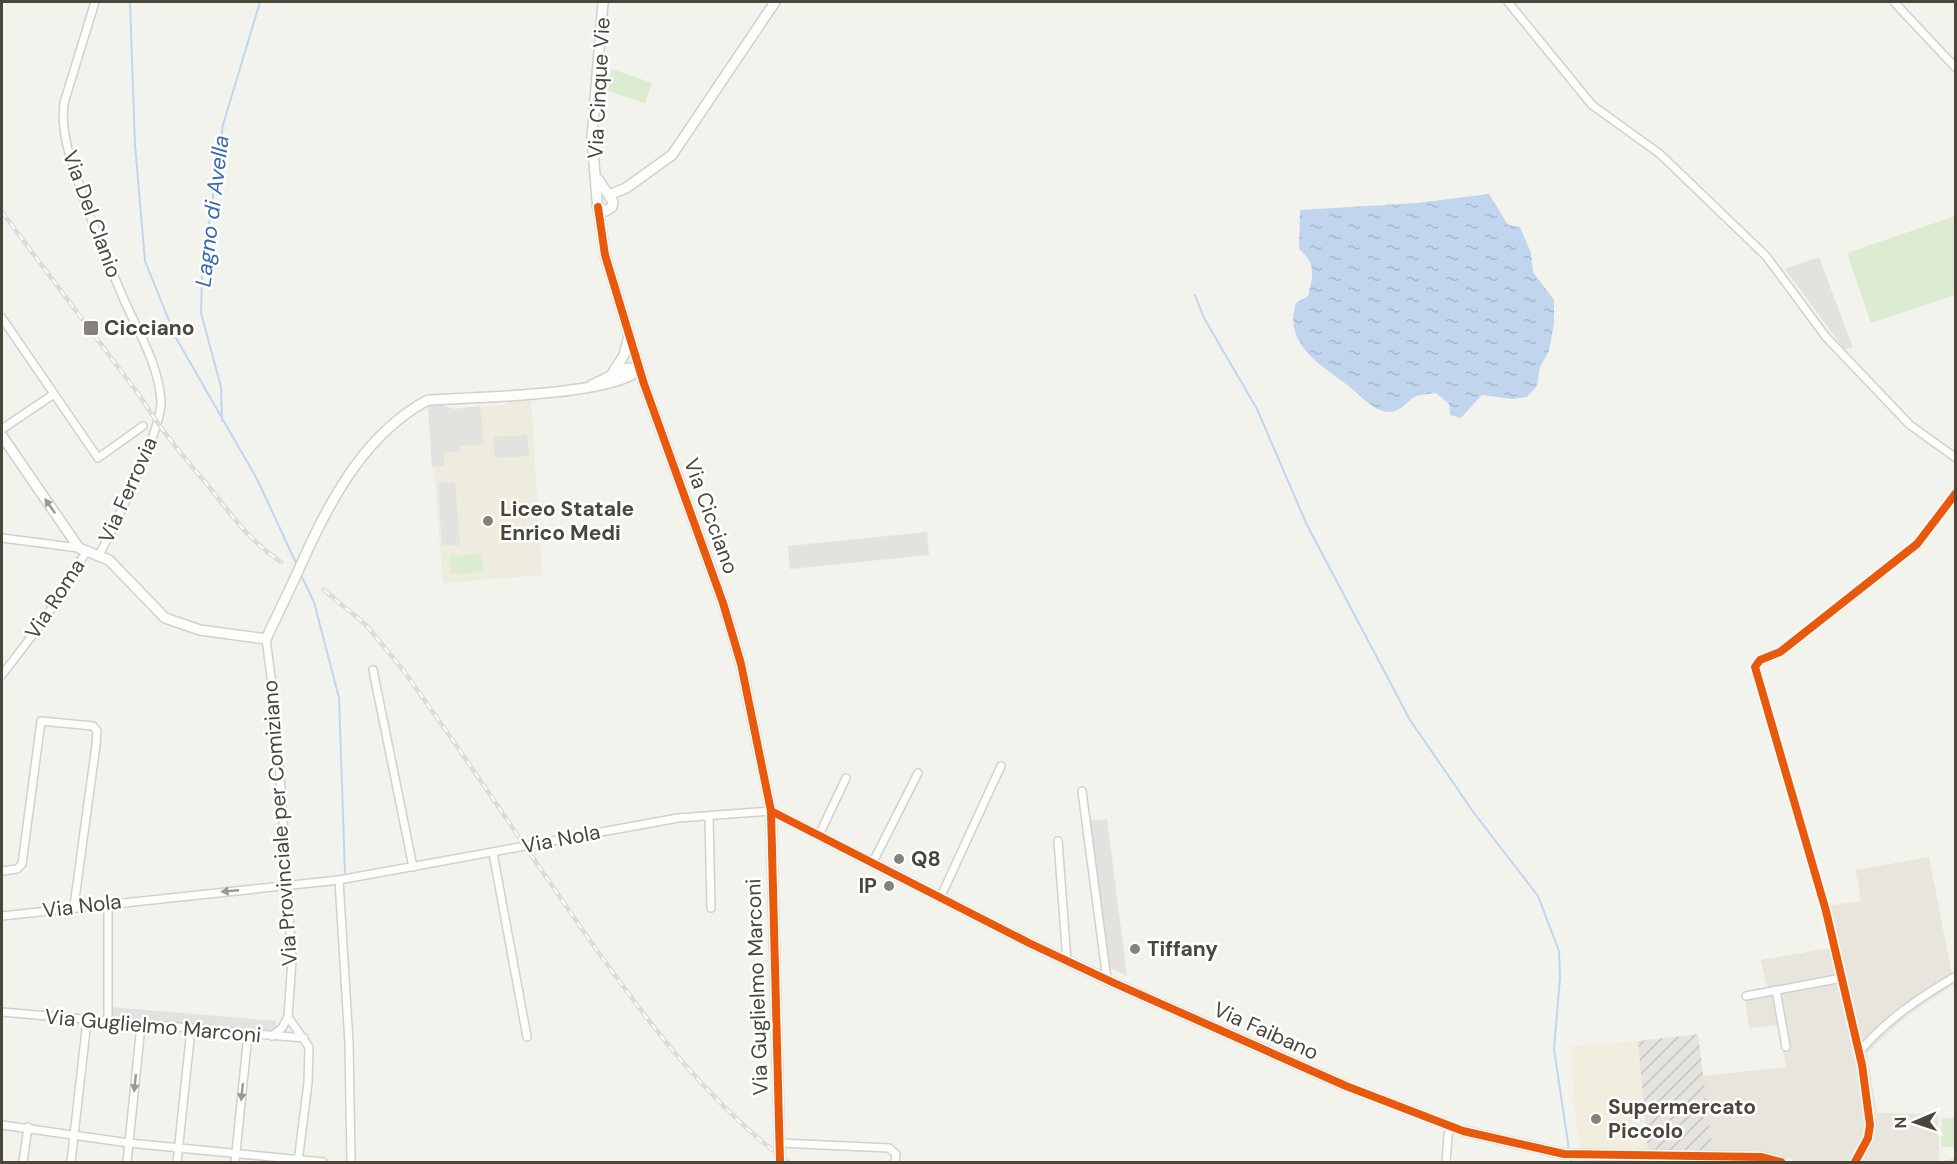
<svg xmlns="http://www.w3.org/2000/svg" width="1957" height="1164" font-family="'DM Sans',sans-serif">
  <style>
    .residential { fill: #e7e5dc }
    .commercial { fill: #f1eddf }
    .industrial { fill: url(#industrial-furrows) }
    .education { fill: #edecde }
    .green { fill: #dcecd0 }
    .parking { fill: #e2e2de }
    .water { fill: url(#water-ripples) }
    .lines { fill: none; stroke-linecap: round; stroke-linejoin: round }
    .stream { stroke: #c1d5ee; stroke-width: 2 }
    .minor-casing { stroke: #d1d1cc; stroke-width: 10 }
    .tertiary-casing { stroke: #d1d1cc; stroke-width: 12 }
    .minor { stroke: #fdfdfc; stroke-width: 7 }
    .tertiary { stroke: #fdfdfc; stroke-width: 9 }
    .rail-casing { stroke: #dbdbda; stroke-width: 4.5 }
    .rail { stroke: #fff; stroke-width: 2; stroke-dasharray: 7; stroke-linecap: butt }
    .tertiary-bridge-casing { stroke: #d1d1cc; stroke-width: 12; stroke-linecap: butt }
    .tertiary-bridge { stroke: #fdfdfc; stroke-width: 9 }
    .cycleway-casing { stroke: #fff; stroke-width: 11 }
    .cycleway { stroke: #e8590c; stroke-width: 8 }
    .oneway { fill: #9b9891 }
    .poi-dot { fill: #858379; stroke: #fff; stroke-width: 2 }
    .labels { text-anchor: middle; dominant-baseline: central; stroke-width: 5; stroke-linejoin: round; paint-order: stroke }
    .street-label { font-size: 21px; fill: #4a463a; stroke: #fff }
    .poi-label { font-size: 21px; font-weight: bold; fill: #4a463a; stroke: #fff; text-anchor: start }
    .water-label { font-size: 22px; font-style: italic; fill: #3668b3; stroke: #fff }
  </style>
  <defs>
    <pattern id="industrial-furrows" width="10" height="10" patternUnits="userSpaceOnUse" patternTransform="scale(1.5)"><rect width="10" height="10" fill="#e5e3de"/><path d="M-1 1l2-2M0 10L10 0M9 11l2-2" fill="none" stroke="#c6c4bf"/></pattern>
    <pattern id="water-ripples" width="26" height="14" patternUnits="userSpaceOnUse" patternTransform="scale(1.5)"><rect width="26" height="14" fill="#c1d5ee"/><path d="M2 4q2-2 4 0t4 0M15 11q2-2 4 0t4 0" fill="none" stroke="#a7b8cd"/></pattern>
  </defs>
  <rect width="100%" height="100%" fill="#f3f3ee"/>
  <path class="residential" d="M1929,857L1954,985L1909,1014L1867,1053L1877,1113L1938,1114L1939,1162L1955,1158V1162H1796L1792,1159L1757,1152L1713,1151L1703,1076L1786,1067L1779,1025L1749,1028L1744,992L1767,988L1761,960L1830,948L1820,907L1861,901L1856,870Z"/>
  <path class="commercial" d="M1638,1041L1648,1152L1581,1151L1573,1099L1572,1046Z"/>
  <path class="industrial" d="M1698,1034L1713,1151L1648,1152L1638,1041Z"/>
  <path class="education" d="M531,397L542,575L443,583L428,406L455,409L503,405L516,398Z"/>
  <g class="green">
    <path d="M612,69L652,83L645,103L605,90Z"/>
    <path d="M1955,216V295L1871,323L1847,253Z"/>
    <path d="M481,554L483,572L451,574L449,556Z"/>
    <path d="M1942,1118H1955V1147H1941Z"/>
  </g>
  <g class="parking">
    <path d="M1819,257L1853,348L1844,349L1785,269Z"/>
    <path d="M441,405L455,409L480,406L484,444L459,446V452L444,453V466L432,467L428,406Z"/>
    <path d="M527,435L529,456L495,458L493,437Z"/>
    <path d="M455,482L460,545L442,546L438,483Z"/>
    <path d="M927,532L929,555L790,569L788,546Z"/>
    <path d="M1107,819L1127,976L1110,968L1090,821Z"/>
    <path d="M110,1007L276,1021L275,1032L110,1021Z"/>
  </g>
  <path class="water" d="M1489,194L1508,225L1520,227L1531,253L1533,272L1554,300V323L1549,351L1540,367L1537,386L1527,397L1512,399L1482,395L1461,418L1450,415L1449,404L1436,393C1430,394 1423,394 1417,396C1407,400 1403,411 1390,412C1376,413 1362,397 1351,388C1324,366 1282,346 1296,303L1308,296C1313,274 1317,265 1299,249L1300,210L1417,203Z"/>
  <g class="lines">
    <g class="stream">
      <path d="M130,2L135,145L145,261L176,338L257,479L297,565"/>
      <path d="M1195,295L1204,318L1257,409L1307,525L1410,720L1474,813L1538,896L1559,951L1560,978L1554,1049L1569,1150"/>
      <path d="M222,421L221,387L201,313L202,275L223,125L260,2"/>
      <path d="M300,573L314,602L339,698L345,873"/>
      <path d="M1570,1156L1571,1162"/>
    </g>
    <defs>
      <g id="minor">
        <path d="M95,2L64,103C60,135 73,166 83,196C95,232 110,267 125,302C139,333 159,366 161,401C163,427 112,531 98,557"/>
        <path d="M1508,2L1592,105L1660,154L1766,256L1826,337L1910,425L1956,458"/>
        <path d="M1894,2L1956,68"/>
        <path d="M2,318L98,458L143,426"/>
        <path d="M2,429L54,394"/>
        <path d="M2,538L79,548"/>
        <path d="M266,639L276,714L292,960L288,1017L282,1028L272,1036"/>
        <path d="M373,670L413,867"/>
        <path d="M2,675L44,620L86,552"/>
        <path d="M1082,791L1107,980"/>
        <path d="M709,816L711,908"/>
        <path d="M819,835L846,778"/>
        <path d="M1058,841L1067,961"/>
        <path d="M493,853L527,1037"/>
        <path d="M873,862L918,773"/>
        <path d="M2,871L17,869L22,864L41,721L93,726L97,731L96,745L74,906"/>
        <path d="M339,880L349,1043L351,1162"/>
        <path d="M941,896L1001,766"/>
        <path d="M2,916L339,880L678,818L771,811"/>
        <path d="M1776,990L1786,1047"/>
        <path d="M1746,996L1842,978"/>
        <path d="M2,1012L304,1038"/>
        <path d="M288,1017L309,1047L308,1083L298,1162"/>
        <path d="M108,1022V903"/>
        <path d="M1859,1052C1887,1019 1919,998 1956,976"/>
        <path d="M2,1125L129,1143L323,1162"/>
        <path d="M780,1143L889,1148L896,1154L895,1162"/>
        <path d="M23,1162L28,1127"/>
        <path d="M71,1162L87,1021"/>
        <path d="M127,1162L141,1025"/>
        <path d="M177,1162L191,1029"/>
        <path d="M235,1162L248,1034"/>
        <path d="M1446,1162L1448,1135L1452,1126"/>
        <path d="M1855,1162L1868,1138L1870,1125L1862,1065L1826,911L1755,667L1760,660L1780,652L1917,544L1956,493"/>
      </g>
      <g id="tertiary">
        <path d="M609,195L626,188L672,155L775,2"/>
        <path d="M597,200L592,137L603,2"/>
        <path d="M597,206L606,211L612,207L613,202L598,179"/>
        <path d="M598,207L605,255L644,384L723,603L741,664L771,811L780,1162"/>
        <path d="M612,374L624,355L629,335"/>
        <path d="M592,385L627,368L639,369"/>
        <path d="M2,436L79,548L109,560L165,618L200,630L266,639L294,580"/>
        <path d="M304,558C331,498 367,432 428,400C466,398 619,395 639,369"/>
        <path d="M771,811L1029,943L1114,983L1346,1086L1463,1131L1564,1154L1761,1157L1781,1162"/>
      </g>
    </defs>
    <use href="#minor" class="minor-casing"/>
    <use href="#tertiary" class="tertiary-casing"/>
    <use href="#minor" class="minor"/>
    <use href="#tertiary" class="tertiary"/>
    <defs>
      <g id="rail">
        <path d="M2,212L142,399C160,429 183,456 206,483C231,514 247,539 281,562"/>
        <path d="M324,590L365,624L400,666C465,755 525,848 589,939C647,1021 707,1102 788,1162"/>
      </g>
    </defs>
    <use href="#rail" class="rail-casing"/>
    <use href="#rail" class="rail"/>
    <defs>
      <path id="tertiary-bridge" d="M294,580L304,558"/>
    </defs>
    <use href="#tertiary-bridge" class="tertiary-bridge-casing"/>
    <use href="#tertiary-bridge" class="tertiary-bridge"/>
    <defs>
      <g id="cycleway">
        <path d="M598,207L605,255L644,384L723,603L741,664L771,811L780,1162"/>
        <path d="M771,811L1029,943L1114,983L1346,1086L1463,1131L1564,1154L1761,1157L1781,1162"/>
        <path d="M1855,1162L1868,1138L1870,1125L1862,1065L1826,911L1755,667L1760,660L1780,652L1917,544L1956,493"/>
      </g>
    </defs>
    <use href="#cycleway" class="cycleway-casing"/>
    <use href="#cycleway" class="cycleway"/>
  </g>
  <defs><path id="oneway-solid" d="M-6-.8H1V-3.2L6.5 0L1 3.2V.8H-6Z" transform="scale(1.5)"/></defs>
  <g class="oneway">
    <use href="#oneway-solid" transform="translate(50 506) rotate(-125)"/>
    <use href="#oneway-solid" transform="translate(230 891) rotate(175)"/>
    <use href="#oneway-solid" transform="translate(135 1083) rotate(96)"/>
    <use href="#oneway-solid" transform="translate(242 1092) rotate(96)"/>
  </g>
  <g class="poi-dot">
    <rect x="83" y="320" width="16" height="16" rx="3"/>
    <circle cx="488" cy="521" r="6"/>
    <circle cx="899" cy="859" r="6"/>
    <circle cx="889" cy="886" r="6"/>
    <circle cx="1135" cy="949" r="6"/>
    <circle cx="1596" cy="1119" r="6"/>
  </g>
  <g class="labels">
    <g class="street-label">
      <text transform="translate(599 88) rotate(-87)">Via Cinque Vie</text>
      <text transform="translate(92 214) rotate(70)">Via Del Clanio</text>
      <text transform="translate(128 490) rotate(-66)">Via Ferrovia</text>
      <text transform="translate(711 516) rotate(70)">Via Cicciano</text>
      <text transform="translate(55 599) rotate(-57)">Via Roma</text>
      <text transform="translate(280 823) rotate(-94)">Via Provinciale per Comiziano</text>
      <text transform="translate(561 839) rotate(-11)">Via Nola</text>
      <text transform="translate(82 906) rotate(-7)">Via Nola</text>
      <text transform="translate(757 987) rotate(-92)">Via Guglielmo Marconi</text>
      <text transform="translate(153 1026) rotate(5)">Via Guglielmo Marconi</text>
      <text transform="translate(1266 1031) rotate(24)">Via Faibano</text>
    </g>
    <g class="poi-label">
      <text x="104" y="328">Cicciano</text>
      <text x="500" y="509">Liceo Statale<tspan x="500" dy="24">Enrico Medi</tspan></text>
      <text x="911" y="859">Q8</text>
      <text x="877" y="886" text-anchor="end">IP</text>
      <text x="1147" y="949">Tiffany</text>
      <text x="1608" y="1107">Supermercato<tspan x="1608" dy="24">Piccolo</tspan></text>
    </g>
    <g class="water-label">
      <text transform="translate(212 211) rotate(-83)">Lagno di Avella</text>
    </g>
  </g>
  <rect width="1957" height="1164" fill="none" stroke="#4a463a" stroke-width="6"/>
  <g transform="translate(1915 1122) rotate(268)" stroke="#ffffff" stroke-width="4.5" paint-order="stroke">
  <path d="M0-4.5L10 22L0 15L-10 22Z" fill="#4a463a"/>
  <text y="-9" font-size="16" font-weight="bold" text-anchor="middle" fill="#4a463a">N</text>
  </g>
</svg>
